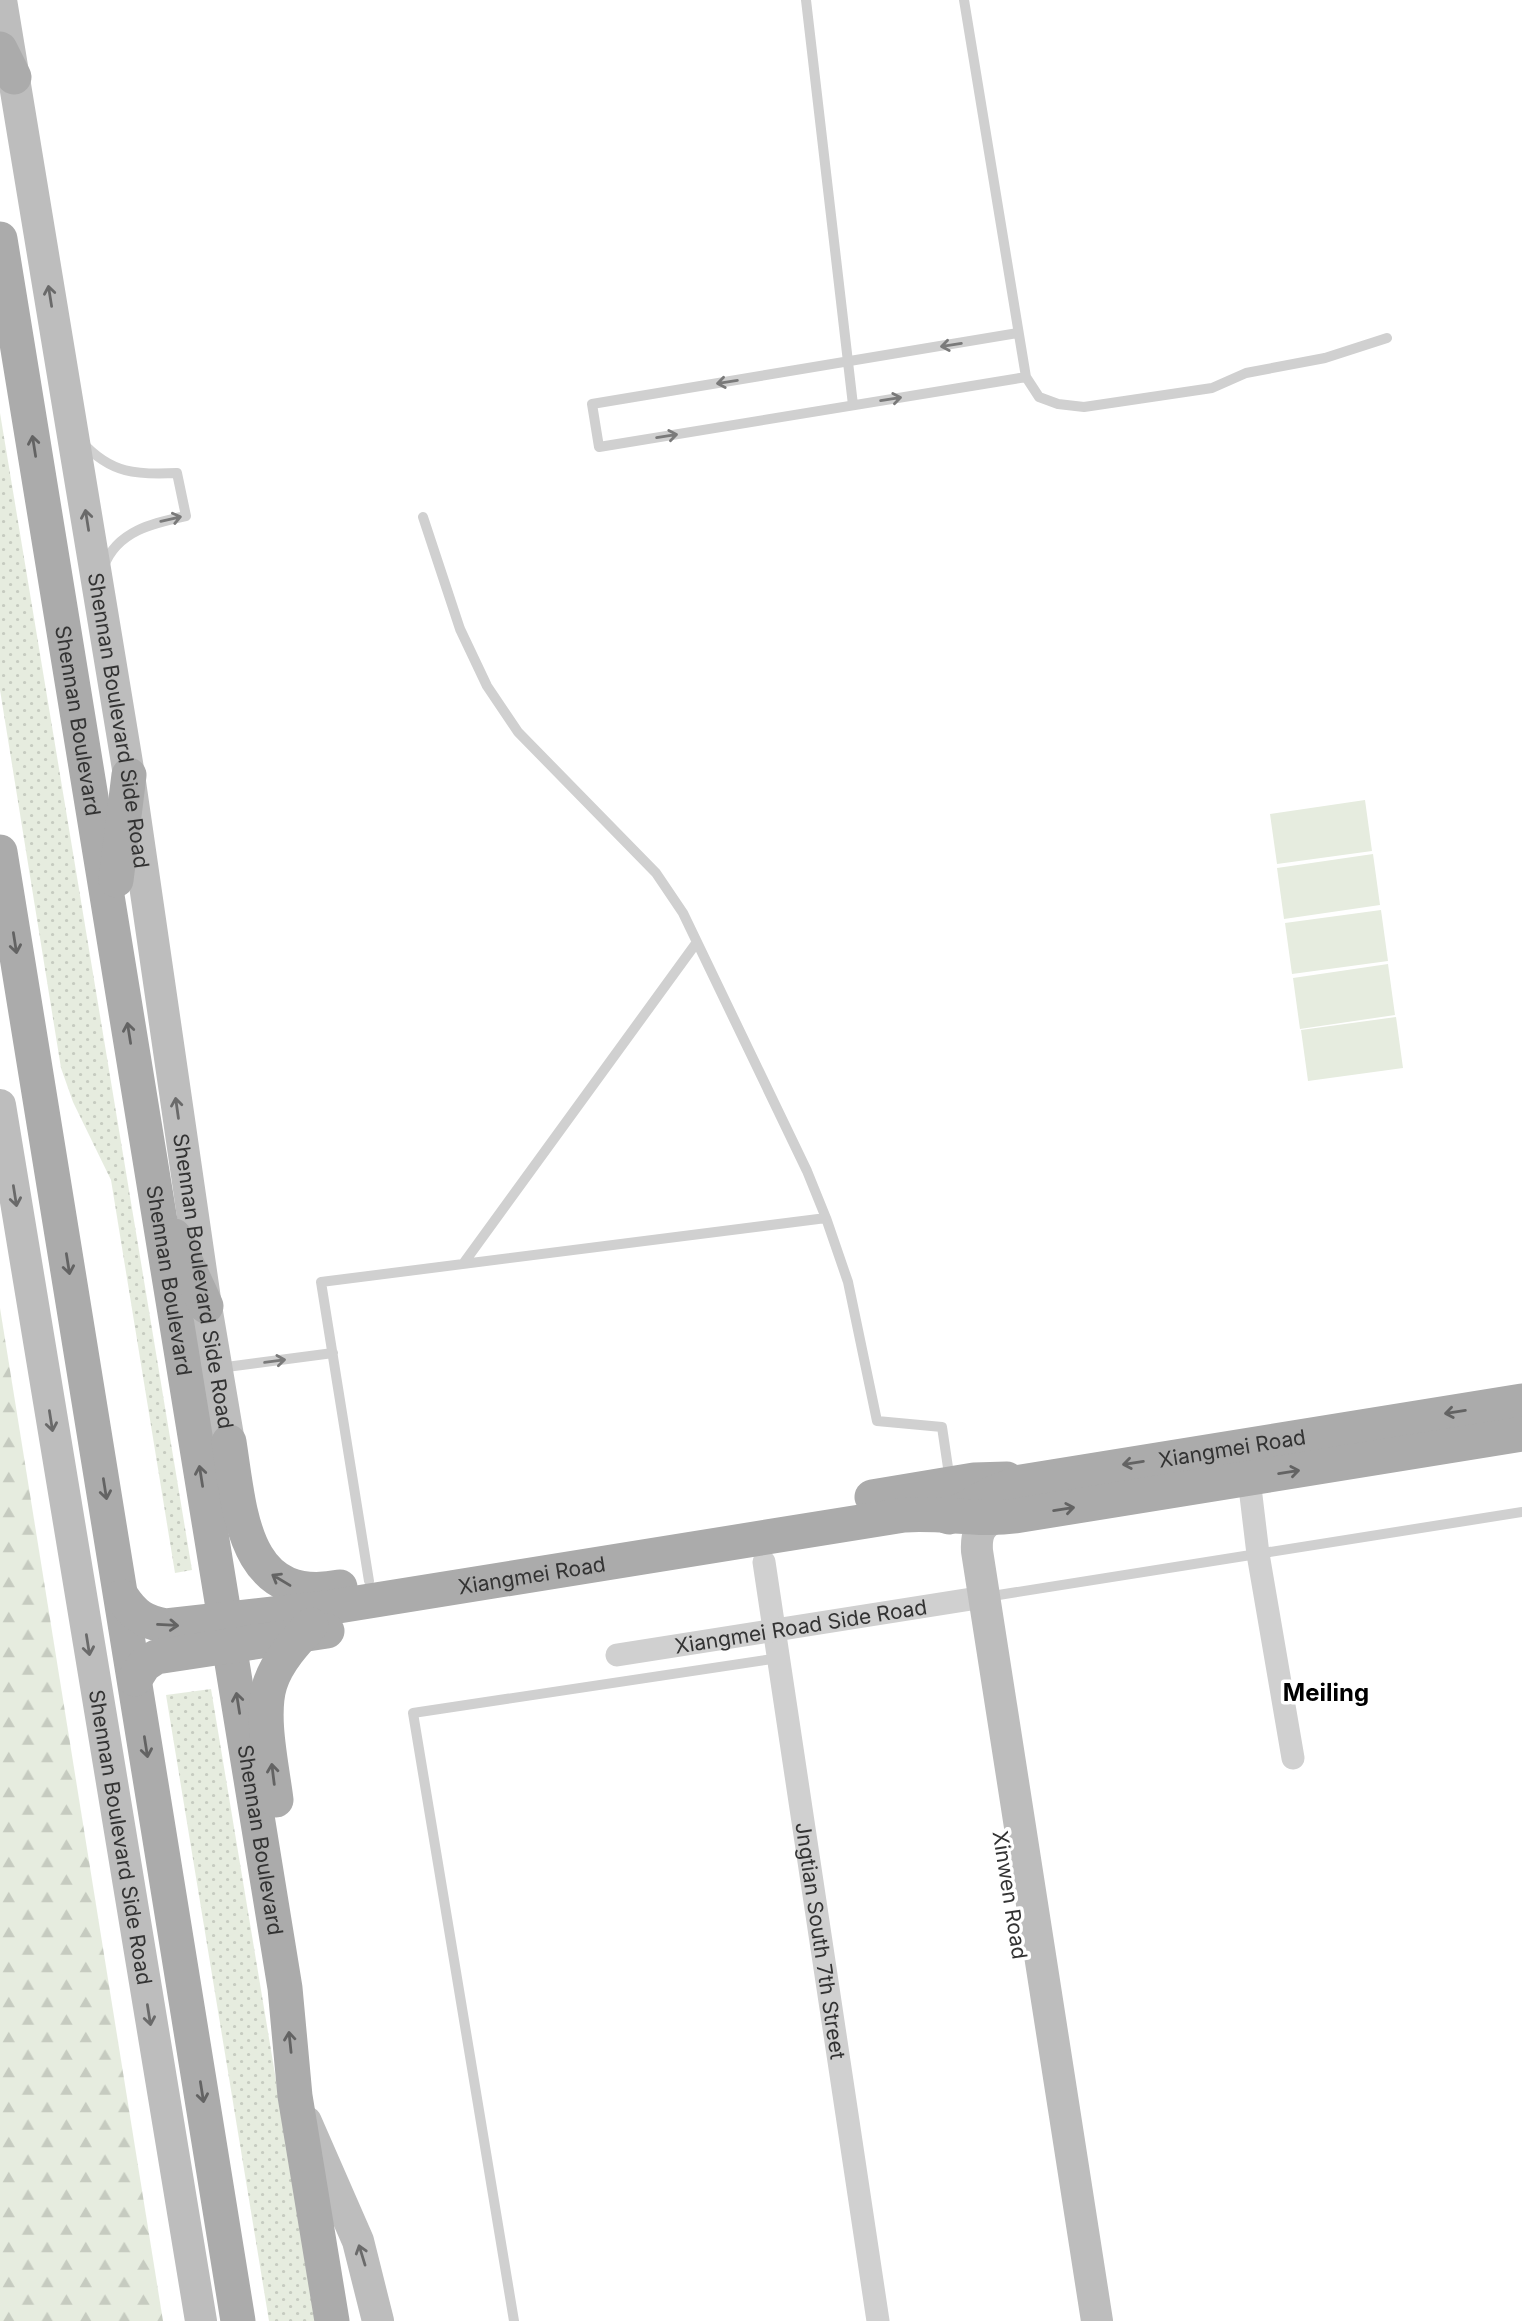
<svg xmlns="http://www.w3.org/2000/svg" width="1522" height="2321" font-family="Inter,sans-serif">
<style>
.grass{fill:url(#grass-dots)}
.forest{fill:url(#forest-firs)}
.pitch{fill:#e6ecdf}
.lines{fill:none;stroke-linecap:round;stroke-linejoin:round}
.lane{stroke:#d0d0d0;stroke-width:10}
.street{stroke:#d0d0d0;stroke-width:23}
.secondary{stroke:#bdbdbd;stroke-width:32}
.primary{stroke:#ababab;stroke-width:35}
.oneway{stroke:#6a6a6a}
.oneway2{stroke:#7a7a7a}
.oneway3{stroke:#636363}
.labels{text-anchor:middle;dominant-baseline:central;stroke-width:7;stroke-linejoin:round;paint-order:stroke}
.street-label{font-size:21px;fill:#333;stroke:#fff}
.quarter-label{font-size:24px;font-weight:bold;fill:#000;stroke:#fff}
</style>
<defs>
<pattern id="grass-dots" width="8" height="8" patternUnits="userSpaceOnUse" patternTransform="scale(1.75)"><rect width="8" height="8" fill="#e6ecdf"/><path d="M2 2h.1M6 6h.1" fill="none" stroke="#c6cbc0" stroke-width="1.8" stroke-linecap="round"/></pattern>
<pattern id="forest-firs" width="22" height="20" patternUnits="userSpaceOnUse" patternTransform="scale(1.75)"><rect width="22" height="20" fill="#e6ecdf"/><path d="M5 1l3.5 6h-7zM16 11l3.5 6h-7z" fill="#c6cbc0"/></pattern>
</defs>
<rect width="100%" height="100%" fill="#fff"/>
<!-- grass -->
<path class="grass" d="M0,413L192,1570L175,1573L111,1180L73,1102L61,1068L0,690Z
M211,1689L316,2321H269L166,1695Z"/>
<!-- forest -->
<path class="forest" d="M0,1308L163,2321H0Z"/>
<!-- pitch -->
<path class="pitch" d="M1365,800L1372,851L1277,864L1270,814Z
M1373,854L1380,905L1284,919L1277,868Z
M1381,910L1388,961L1292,974L1285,923Z
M1388,964L1395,1015L1300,1029L1293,978Z
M1396,1017L1403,1068L1308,1081L1301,1030Z"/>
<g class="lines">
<!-- lane -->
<path class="lane" d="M806,0L853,405
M964,0L1026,377L1039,397L1058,404L1084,407L1212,388L1246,373L1325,358L1387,338
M1018,333L592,404L599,447L1026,377
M82,442C111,474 137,475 177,473L186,516C153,523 117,531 104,566
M423,517L460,629L487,686L518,732L656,873L683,913L807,1171L826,1218L848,1282L877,1421L942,1427L950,1481
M463,1264L697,942
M219,1368L333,1353
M369,1581L321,1282L826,1218
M986,1597L1522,1512
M514,2321L413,1713L779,1658"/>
<!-- street -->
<g class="street">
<path d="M1249,1479L1258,1554L1293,1758"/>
<path id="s1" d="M764,1562L878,2321"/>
<path id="s2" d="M617,1655L984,1597"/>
</g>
<!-- secondary -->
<g class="secondary">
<path id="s3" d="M1,0L129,775L206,1306L229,1442V1468"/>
<path id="s4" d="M0,1105L201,2321"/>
<path d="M996,1518C980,1523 976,1534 977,1551L1097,2321"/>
<path d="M306,2122L358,2241L378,2321"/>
</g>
<!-- primary -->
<g class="primary">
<path d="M0,49L14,77"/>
<path id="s5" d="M0,239L285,1988L295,2096L332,2321"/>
<path d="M0,852L238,2321"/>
<path d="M116,880L129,775"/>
<path d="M174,1236L206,1306"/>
<path d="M229,1442C240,1512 243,1606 340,1587"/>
<path d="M872,1497L974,1480L1007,1479"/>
<path id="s6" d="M949,1517L989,1495L1021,1482L1522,1401"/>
<path id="s7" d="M122,1597C134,1615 144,1622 166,1626L326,1608L904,1515C941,1512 978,1521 1015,1516L1522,1434"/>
<path d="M135,1679L144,1665L156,1657L327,1631"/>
<path d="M276,1800C272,1767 260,1716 270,1684C277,1662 295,1642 311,1625"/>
</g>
</g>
<!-- one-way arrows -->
<defs><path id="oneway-shaft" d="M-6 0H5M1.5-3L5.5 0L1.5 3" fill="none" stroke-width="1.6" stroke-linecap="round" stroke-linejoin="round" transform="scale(1.75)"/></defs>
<g class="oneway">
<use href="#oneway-shaft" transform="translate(50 296) rotate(-99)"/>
<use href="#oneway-shaft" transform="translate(87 520) rotate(-99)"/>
<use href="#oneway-shaft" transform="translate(177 1108) rotate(-98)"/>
<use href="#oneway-shaft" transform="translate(15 1196) rotate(81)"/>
<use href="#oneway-shaft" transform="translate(51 1421) rotate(81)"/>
<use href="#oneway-shaft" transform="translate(88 1645) rotate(81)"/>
<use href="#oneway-shaft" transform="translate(149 2015) rotate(81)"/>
<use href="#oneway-shaft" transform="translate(362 2255) rotate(-107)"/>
</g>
<g class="oneway2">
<use href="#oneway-shaft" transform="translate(951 345) rotate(171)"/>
<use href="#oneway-shaft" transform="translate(727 382) rotate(171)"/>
<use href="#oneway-shaft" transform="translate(891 399) rotate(-9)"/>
<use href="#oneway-shaft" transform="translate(667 436) rotate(-9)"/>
<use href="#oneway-shaft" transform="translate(171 519) rotate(-13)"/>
<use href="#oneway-shaft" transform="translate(275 1361) rotate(-8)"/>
</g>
<g class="oneway3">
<use href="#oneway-shaft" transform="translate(34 446) rotate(-99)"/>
<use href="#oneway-shaft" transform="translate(15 943) rotate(81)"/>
<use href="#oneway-shaft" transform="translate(129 1033) rotate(-99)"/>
<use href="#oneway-shaft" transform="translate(68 1264) rotate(81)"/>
<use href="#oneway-shaft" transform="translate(1455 1412) rotate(171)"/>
<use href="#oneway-shaft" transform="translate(1133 1463) rotate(171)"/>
<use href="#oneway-shaft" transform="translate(1289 1472) rotate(-9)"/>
<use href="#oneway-shaft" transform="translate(201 1476) rotate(-99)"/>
<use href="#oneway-shaft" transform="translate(105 1489) rotate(81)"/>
<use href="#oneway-shaft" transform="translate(1064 1509) rotate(-9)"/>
<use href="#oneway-shaft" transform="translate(281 1580) rotate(-149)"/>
<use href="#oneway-shaft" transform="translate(168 1625) rotate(3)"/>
<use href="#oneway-shaft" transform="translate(238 1703) rotate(-99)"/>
<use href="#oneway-shaft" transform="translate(146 1747) rotate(81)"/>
<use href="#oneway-shaft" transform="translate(273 1774) rotate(-97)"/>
<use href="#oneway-shaft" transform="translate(290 2042) rotate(-96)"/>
<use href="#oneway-shaft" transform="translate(202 2092) rotate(81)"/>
</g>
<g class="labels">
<!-- street labels -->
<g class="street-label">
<text stroke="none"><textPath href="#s5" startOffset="488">Shennan Boulevard</textPath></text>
<text stroke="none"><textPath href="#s3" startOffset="730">Shennan Boulevard Side Road</textPath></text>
<text stroke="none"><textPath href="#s5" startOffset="1055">Shennan Boulevard</textPath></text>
<text stroke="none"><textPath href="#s3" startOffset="1297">Shennan Boulevard Side Road</textPath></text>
<text stroke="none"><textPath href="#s6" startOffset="294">Xiangmei Road</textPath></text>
<text stroke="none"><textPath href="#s7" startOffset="424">Xiangmei Road</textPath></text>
<text stroke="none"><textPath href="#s2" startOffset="186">Xiangmei Road Side Road</textPath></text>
<text stroke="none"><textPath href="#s4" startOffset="742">Shennan Boulevard Side Road</textPath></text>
<text stroke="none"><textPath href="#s5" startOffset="1622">Shennan Boulevard</textPath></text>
<text transform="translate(1010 1895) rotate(81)">Xinwen Road</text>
<text stroke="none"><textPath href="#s1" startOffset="383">Jngtian South 7th Street</textPath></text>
</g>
<!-- quarter labels -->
<g class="quarter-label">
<text x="1326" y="1692">Meiling</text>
</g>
</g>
</svg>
